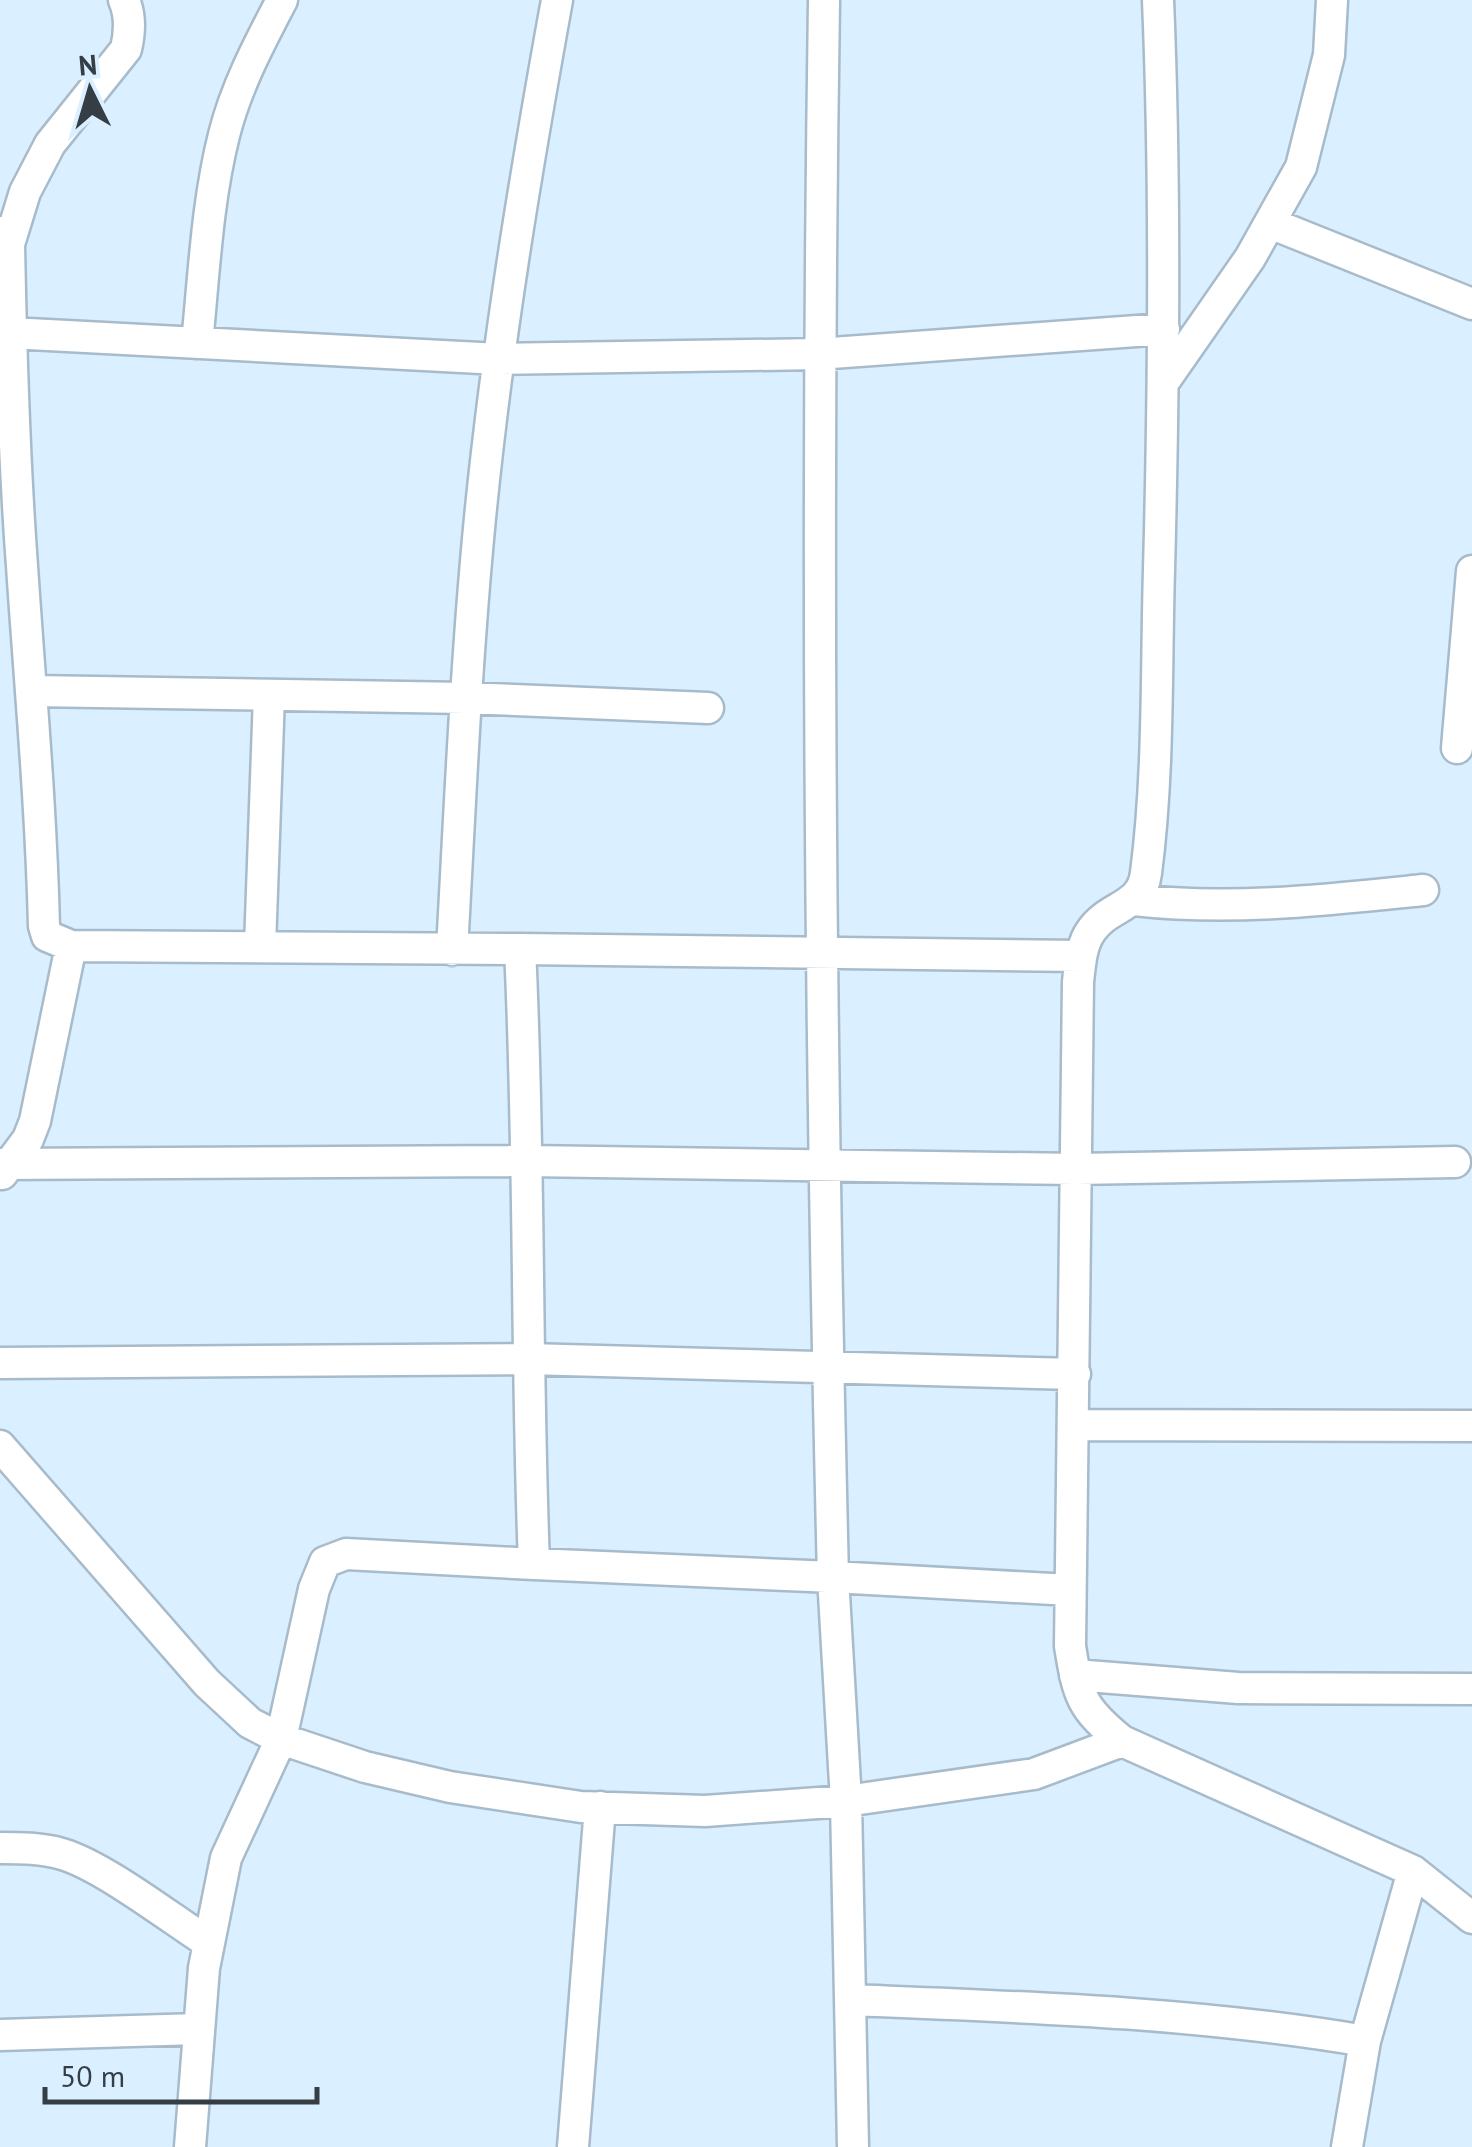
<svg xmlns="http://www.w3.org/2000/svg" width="1472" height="2147" font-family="'PT Sans',sans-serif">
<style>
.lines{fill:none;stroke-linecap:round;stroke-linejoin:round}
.street-casing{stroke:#a7bbca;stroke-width:35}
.street{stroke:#fff;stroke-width:30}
</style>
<rect width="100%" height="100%" fill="#daefff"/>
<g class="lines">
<defs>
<path id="street" d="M824,0C816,526 820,1051 833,1577L1070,1590
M1158,0C1166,190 1164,380 1159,570C1156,671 1159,773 1146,873C1142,908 1108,905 1091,931C1081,945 1080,965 1078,982L1070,1646C1078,1696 1081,1708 1122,1741L1413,1871L1472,1918
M1270,223L1472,304
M0,232L9,244C11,352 14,459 22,566C30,686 41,805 44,926L47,936L71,946L520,949C530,1154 526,1359 534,1564L833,1577L846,1801L853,2147
M9,244L25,192L50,144L126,49C130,32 131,16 124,0
M10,333L499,359L818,354L1164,329
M197,343C204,274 207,202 224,135C236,87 259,44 282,0
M1163,383L1250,258L1301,167L1329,55L1332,0
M32,691L465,698L708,708
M1457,748L1472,571
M1134,900C1231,911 1326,900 1423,890
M260,947L269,695
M520,949L1081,956
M452,950C460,806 466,662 480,518C497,345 526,171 557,0
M0,1164L528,1161L1076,1169L1455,1162
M2,1174L28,1139L35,1121L71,946
M0,1363L528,1359L1075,1374
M1075,1425L1472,1426
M0,1446L207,1683L250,1723L281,1739L365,1767L450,1787L581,1807L705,1811L846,1801L1034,1774L1122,1741
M1075,1675L1238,1688L1472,1689
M0,1848C21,1848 42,1848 62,1854C103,1866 170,1918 209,1943
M850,2000C1022,2007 1195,2012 1365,2041
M0,2035L198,2029
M190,2147L204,1968L226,1858L281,1739L314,1589L325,1562L346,1554L534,1564
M573,2147L600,1807
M1347,2147L1365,2041L1413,1871"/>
</defs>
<!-- street casing -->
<use href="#street" class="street-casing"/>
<!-- street -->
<use href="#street" class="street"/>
</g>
<!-- north arrow -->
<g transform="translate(90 90) rotate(355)" stroke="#daefff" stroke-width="8" paint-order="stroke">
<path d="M0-8L18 38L0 25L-18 38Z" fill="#363e45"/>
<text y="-15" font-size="28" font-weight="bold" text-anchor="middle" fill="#363e45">N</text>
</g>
<!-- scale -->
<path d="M45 2087v15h272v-15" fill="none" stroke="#363e45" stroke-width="5"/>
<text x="60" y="2087" font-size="30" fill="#363e45" stroke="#daefff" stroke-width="8" paint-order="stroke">50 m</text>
</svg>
